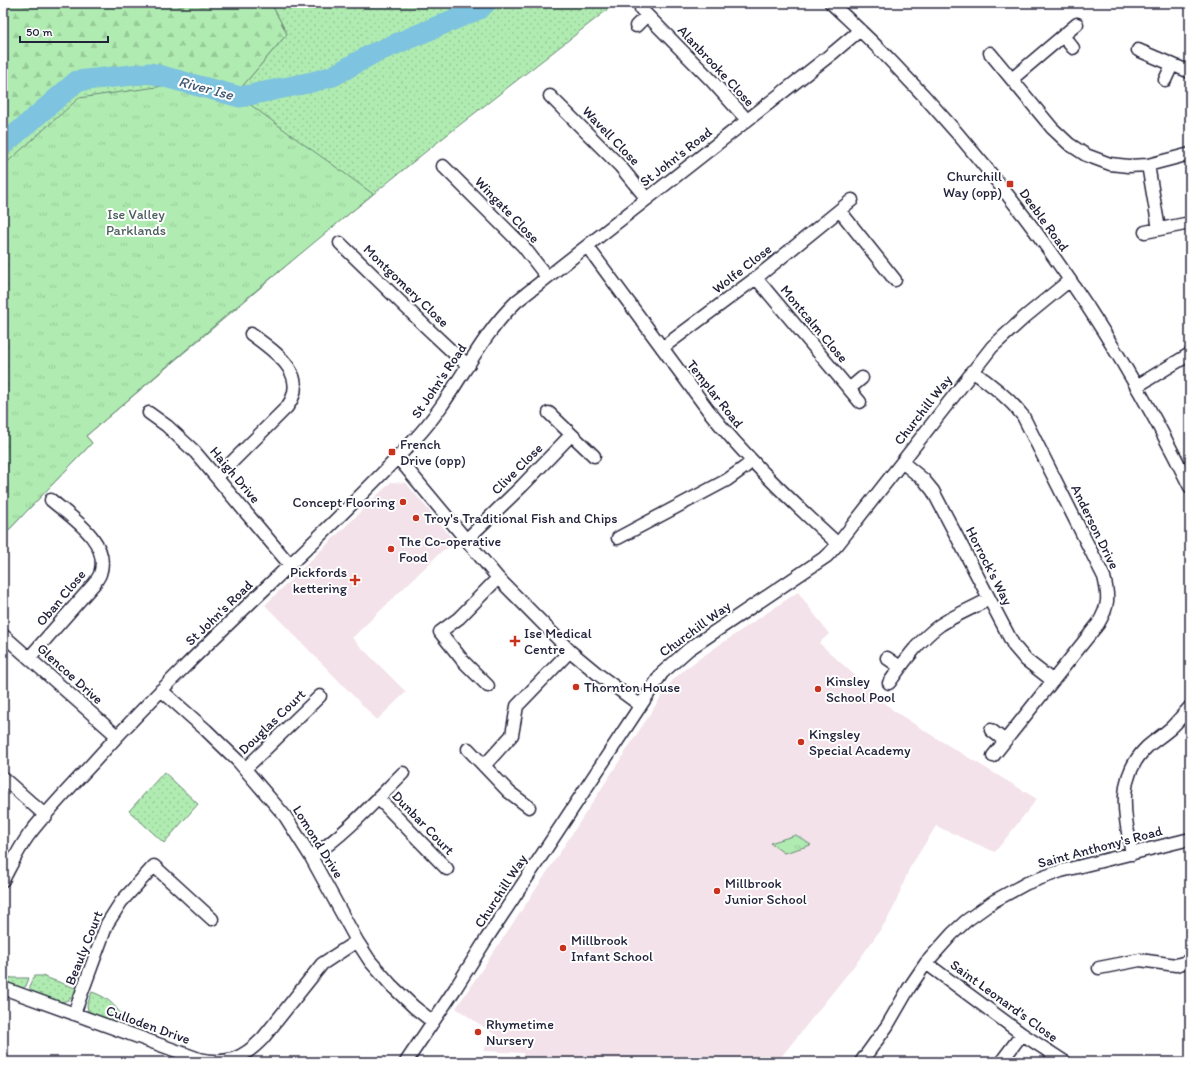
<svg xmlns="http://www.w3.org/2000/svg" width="1193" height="1065" font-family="Itim,sans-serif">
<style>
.built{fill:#f3e2e9}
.grass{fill:url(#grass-dots);stroke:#698776}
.forest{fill:url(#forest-firs);stroke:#698776}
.park{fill:url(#park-tufts);stroke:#698776}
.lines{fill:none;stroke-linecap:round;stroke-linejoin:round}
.river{stroke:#7ec3df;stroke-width:21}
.minor-casing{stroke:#22223b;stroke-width:15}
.minor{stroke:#fff;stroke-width:12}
.poi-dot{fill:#c8321e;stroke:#fff;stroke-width:1.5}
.labels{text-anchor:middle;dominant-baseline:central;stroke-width:4;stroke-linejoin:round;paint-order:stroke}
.street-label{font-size:14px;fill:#22223b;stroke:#fff}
.poi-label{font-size:14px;fill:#22223b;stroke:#fff;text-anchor:start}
.park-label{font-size:14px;fill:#4d5f5e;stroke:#fff}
.water-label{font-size:15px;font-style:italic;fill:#425a74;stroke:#fff}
</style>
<defs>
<pattern id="grass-dots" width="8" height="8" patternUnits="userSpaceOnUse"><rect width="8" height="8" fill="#b0ecb1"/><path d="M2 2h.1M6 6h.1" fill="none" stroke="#97ca99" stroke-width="1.8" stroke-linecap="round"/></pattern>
<pattern id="forest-firs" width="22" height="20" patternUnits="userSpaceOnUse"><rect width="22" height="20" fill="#b0ecb1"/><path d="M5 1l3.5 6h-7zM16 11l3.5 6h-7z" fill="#97ca99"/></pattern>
<pattern id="park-tufts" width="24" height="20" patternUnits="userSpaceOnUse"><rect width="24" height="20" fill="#b0ecb1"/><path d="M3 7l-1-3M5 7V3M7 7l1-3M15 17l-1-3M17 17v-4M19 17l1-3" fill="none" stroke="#97ca99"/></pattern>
</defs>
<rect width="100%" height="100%" fill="#fff"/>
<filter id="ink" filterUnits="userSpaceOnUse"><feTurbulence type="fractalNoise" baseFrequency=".025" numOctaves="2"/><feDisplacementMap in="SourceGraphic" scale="8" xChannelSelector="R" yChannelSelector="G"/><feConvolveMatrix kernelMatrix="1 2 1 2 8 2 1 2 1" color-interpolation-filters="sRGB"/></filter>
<g filter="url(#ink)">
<!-- built -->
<path class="built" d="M391,482L406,483L457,544L442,551L352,638L406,692L377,720L265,605Z
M798,592L829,634L819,643L894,711L936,738L1037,799L995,852L936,826L909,869L894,907L885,923L861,957L777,1062H525L523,1053L483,1051L494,1034L456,1008L536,889L665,691L672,681L684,670L703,656Z"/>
<!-- grass -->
<path class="grass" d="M271,3H616L434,145L314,242L86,436L92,443L3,536V157L78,90L148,83L240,89L287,34Z
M164,772L198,804L164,843L129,811Z
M35,976H42L78,989C67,1011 48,999 30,993C29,987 31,980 35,976Z
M3,977L14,978H29L26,986L22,989L3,983Z
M92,992C107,997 114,1004 123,1017L120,1025L101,1018L88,1011L87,1005Z"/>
<!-- forest -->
<path class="forest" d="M10,3H271L287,34L240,89L148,83L78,90L3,157V10L7,9Z"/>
<!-- park -->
<path class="park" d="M164,86L240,97L302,143L329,162L373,194L230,312L86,436L92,443L3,536V166L79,98Z
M796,835L811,845L784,853L770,843Z"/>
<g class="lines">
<!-- river -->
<path class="river" d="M3,145L77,81L150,73L240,97L312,82L333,76L372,54L479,9L486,3"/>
<defs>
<path id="minor" d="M831,3C851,22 871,40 890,60C1012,185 1113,330 1190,487
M641,9L711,80L747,120
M636,26L647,15
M1063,36L1073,48
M1138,50L1190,72
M990,53L1052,128L1069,144L1086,155L1110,164L1128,166L1148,165L1190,154
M1012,79L1077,24
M1165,80L1172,65
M550,96L620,166L647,199
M1148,165L1159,229
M443,166L523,246L547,277
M840,211L895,280
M1145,232L1185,224
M340,243L426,327L459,358L469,365
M587,246L708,410C747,459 792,502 838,544
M756,278L860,402
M662,348L756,278L852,200
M972,371C991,384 1009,398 1023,416L1104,577C1109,597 1109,606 1098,624L993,756
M1137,386L1190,354
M849,389L862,378
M149,413L167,426L195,452L290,565
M549,413L594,456
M398,458L498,578L570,651L599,675L640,705
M902,462L924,480L933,491L1014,646L1026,660L1053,681
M217,477L287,407C311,375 274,351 251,334
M618,538L727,480L745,467L751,462
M466,540L522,486L571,435
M3,635L117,736
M29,658L94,584C96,581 99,577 100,574C111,542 72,518 51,500
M887,658L900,667
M889,683C904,662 919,640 940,625C955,615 973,608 989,599
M488,686L464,662L440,632L459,618L498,578
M161,690L206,730L238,761L285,816L311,857L357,941L370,961L391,985L414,1007L433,1022
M991,730L1005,741
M468,749L509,792L529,807
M484,766L512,735L517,706L570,651
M245,769L320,696
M3,778L46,816
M378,798L447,869
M1132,854C1125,816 1115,778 1147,747C1155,740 1163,735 1171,728C1178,721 1184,714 1190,707
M311,857C346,834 374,802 403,773
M3,880C11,865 18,850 28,836C50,807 77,781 101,754C200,644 314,548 415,439C455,397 475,341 517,301L834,52L860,30
M926,963L1022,1034L1065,1062
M1099,968L1140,960L1176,965L1190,961
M3,988L199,1059C227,1065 243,1059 263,1038L322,964L357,941
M74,1014L107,924L121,902L154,866L212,919
M406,1062L455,989L487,938L662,673L689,649L827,556L838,544L992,347L1026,316L1070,280
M861,1062L887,1026L909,988L926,963L952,934L966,921L994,901L1027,883L1061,871L1190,839
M1001,1062L1022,1034"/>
</defs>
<!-- minor casing -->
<use href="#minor" class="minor-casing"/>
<!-- minor -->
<use href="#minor" class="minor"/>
</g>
</g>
<!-- markers -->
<g class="poi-dot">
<rect x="1006" y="180" width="8" height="8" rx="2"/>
<rect x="388" y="448" width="8" height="8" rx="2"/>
<circle cx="403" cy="502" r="4"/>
<circle cx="416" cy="518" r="4"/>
<circle cx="391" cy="549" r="4"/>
<path d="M353 574h4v4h4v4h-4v4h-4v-4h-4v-4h4z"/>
<path d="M513 635h4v4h4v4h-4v4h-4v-4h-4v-4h4z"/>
<circle cx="576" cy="687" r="4"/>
<circle cx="818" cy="689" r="4"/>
<circle cx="801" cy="742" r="4"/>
<circle cx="717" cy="891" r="4"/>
<circle cx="563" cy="948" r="4"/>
<circle cx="478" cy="1032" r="4"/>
</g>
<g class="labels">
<!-- street labels -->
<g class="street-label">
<text transform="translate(716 66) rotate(47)">Alanbrooke Close</text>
<text transform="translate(611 136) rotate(46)">Wavell Close</text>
<text transform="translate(676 157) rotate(-38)">St John's Road</text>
<text transform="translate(507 210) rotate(46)">Wingate Close</text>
<text transform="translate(1044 220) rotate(54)">Deeble Road</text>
<text transform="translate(742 269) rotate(-38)">Wolfe Close</text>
<text transform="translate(406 286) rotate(44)">Montgomery Close</text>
<text transform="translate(814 324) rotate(50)">Montcalm Close</text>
<text transform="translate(439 381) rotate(-56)">St John's Road</text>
<text transform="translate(715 394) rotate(52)">Templar Road</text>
<text transform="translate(923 410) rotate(-52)">Churchill Way</text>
<text transform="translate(517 469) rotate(-45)">Clive Close</text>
<text transform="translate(235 475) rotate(50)">Haigh Drive</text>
<text transform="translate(1095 527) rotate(64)">Anderson Drive</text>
<text transform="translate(989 566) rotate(63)">Horrock's Way</text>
<text transform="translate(61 598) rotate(-50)">Oban Close</text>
<text transform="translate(219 613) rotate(-44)">St John's Road</text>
<text transform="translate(695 629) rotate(-36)">Churchill Way</text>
<text transform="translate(70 674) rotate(42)">Glencoe Drive</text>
<text transform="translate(272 722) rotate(-44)">Douglas Court</text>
<text transform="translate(423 823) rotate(46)">Dunbar Court</text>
<text transform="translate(318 842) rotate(58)">Lomond Drive</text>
<text transform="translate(1100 847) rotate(-15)">Saint Anthony's Road</text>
<text transform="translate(501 891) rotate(-57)">Churchill Way</text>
<text transform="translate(84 948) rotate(-68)">Beauly Court</text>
<text transform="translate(1004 1001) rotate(36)">Saint Leonard's Close</text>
<text transform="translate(148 1025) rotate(20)">Culloden Drive</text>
</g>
<!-- poi labels -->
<g class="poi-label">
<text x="1002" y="176" text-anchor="end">Churchill<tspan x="1002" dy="16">Way (opp)</tspan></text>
<text x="400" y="444">French<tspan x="400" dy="16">Drive (opp)</tspan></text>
<text x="395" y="502" text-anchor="end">Concept Flooring</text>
<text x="424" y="518">Troy's Traditional Fish and Chips</text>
<text x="399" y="541">The Co-operative<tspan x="399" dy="16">Food</tspan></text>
<text x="347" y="572" text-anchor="end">Pickfords<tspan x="347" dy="16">kettering</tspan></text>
<text x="524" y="633">Ise Medical<tspan x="524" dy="16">Centre</tspan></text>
<text x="826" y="681">Kinsley<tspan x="826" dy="16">School Pool</tspan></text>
<text x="584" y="687">Thornton House</text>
<text x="809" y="734">Kingsley<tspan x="809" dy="16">Special Academy</tspan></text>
<text x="725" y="883">Millbrook<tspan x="725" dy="16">Junior School</tspan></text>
<text x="571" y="940">Millbrook<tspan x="571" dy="16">Infant School</tspan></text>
<text x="486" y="1024">Rhymetime<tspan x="486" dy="16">Nursery</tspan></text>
</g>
<!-- park labels -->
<g class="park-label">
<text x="136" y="214">Ise Valley<tspan x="136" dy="16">Parklands</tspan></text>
</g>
<!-- water labels -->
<g class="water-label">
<text transform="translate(206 88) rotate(15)">River Ise</text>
</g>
</g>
<!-- margin -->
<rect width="1193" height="1065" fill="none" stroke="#fff" stroke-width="16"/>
<rect x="8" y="8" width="1177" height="1049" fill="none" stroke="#22223b" stroke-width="1.5" filter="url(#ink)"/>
<!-- scale -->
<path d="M20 36v6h88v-6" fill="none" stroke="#22223b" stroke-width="2"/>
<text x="26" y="36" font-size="12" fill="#22223b" stroke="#ffffff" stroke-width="3" paint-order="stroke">50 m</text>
</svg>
